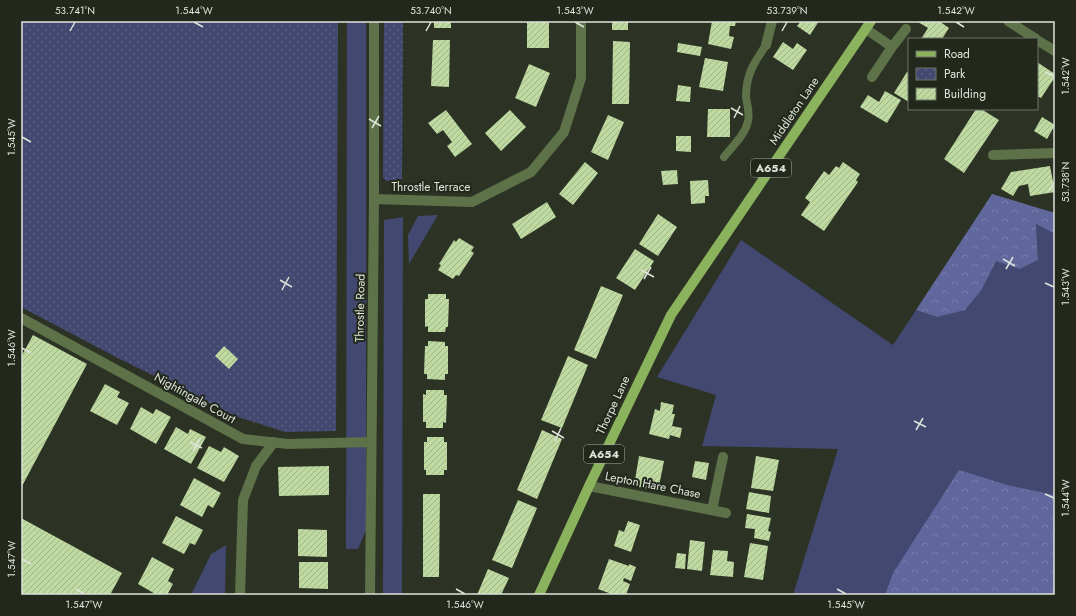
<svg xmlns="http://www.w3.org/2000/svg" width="1076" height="616" font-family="Jost,sans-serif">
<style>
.grass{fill:#424870}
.forest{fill:url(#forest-crowns)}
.park{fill:url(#park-dots)}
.building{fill:url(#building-hatch)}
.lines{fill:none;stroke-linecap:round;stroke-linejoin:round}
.service{stroke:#5e7249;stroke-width:8}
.minor{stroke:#5e7249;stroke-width:10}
.primary{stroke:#8bb25c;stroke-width:10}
.ticks{fill:none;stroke:#dfe4db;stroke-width:1.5}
.labels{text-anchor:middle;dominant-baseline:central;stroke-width:4;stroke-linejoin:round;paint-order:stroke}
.shield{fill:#22291c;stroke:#a6aca2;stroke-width:1}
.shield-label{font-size:11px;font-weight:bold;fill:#dfe4db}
.street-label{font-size:12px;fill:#dfe4db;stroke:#22291c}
.neatline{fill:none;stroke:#dfe4db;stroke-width:1.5}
.ticks-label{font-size:10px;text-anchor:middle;fill:#dfe4db}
</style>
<defs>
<pattern id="forest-crowns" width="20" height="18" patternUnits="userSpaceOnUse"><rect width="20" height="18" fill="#5f679c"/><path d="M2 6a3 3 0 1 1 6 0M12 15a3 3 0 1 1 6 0" fill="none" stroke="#767da9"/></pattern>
<pattern id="park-dots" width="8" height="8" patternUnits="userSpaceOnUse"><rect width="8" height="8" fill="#424870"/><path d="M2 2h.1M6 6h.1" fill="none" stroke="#5d6284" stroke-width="1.8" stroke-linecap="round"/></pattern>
<pattern id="building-hatch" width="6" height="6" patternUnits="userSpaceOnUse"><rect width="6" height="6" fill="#bedaa0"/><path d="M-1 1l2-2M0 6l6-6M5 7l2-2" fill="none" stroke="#9fb488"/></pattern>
</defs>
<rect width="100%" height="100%" fill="#2c3325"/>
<!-- grass -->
<path class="grass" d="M347,21H366V530L358,549H346Z
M438,215L409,264L408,235L418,216Z
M403,217L402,595H383L384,220Z
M1036,224L1055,234V595H793L838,449L702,446L716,395L657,377L741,240L893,345L916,310L937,317L982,289L996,260L1020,269L1038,260Z
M226,545L225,595H191L211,554Z"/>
<!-- forest -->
<path class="forest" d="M992,194L1055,213V234L1036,224L1038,260L1020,269L996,261L982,289L965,310L937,317L916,310Z
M959,470L1007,485L1055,495V595H885L893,573Z"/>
<!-- park -->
<path class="park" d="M21,21H338L336,431L285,432L235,416L116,357L21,307Z
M384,21H403L402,179L386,181L383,177Z"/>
<!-- building -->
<path class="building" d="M434,21H451V28H434Z
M527,21H549V48H527Z
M612,21H628V30H612Z
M712,21H736L735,26H730L729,36L734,37L731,49L708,44Z
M801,21H819L810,35L797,26Z
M918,21H939L949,28L942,39H921L928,28L918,22Z
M433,40H450L449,87L431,86Z
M613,41L630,42L629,104H612Z
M783,42L793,49L797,43L807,50L793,70L773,57Z
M678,43L702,47L700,56L677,52Z
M705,58L728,62L723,91L699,87Z
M1037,62L1055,74V77L1041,98L1037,96Z
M529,64L550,73L536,107L515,98Z
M907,72L909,73V102L894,93Z
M678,85L691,87L690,102L676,101Z
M885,91L901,100L887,123L860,107L868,95L879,102Z
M708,109H730V137H707Z
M976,109H981L999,120L964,173L944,159Z
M446,110L472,144L455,157L447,146L452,142L443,130L437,134L428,123Z
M510,110L526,127L501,151L485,133Z
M608,115L624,122L608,160L591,152Z
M1042,117L1055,125L1047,139L1034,131Z
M676,136H691V152L676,151Z
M585,162L598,173L573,205L559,194Z
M843,162L860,174L856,180L858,182L824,231L801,215L810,202L805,198L824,171L829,175L836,166L839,168Z
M1050,166L1055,192L1030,196L1028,184L1019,186L1013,196L1001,189L1011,172Z
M677,170L678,184L663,185L661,171Z
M708,180L709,196H705V203L691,204L690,181Z
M547,202L556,217L521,239L512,224Z
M658,214L677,227L658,256L639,244Z
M459,238L474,247L471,251L474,253L459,276L456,275L453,279L438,270L441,265L439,264L454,240L456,242Z
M635,249L654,261L635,290L616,278Z
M601,286L623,295L596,359L574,350Z
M428,294H446V299H449L448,327H446L445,332H428V326L425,327V299H428Z
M33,335L87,364L21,488V357Z
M428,341L445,342V346H448V374H445V380L427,379V374H424L425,346H428Z
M224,346L238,359L229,369L215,356Z
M568,356L588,365L562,428L541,420Z
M105,384L120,392L117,397L129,403L117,425L90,411Z
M426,390H444V395H447L446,423L443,422V428H426V422H423V394L426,395Z
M661,402L674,405L672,414H675L672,426L682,428L680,438L670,435L669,439L649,434L655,409L660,411Z
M141,407L153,414L156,409L171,417L156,444L130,429Z
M176,427L188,434L190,429L206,437L191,464L164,449Z
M542,430L562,439L537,499L517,490Z
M427,437H444V442H447V470H444V475H426V470H424V442H427Z
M209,446L221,452L224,447L239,456L224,482L197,468Z
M639,456L664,461L658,491L634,486Z
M756,456L779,460L773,491L751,488Z
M695,461L709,463L706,480L692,477Z
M329,466V495L279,496L278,467Z
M194,478L221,493L213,508L208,505L202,517L180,505Z
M749,492L771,496L769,513L746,509Z
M423,494H440L439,577H423Z
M518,500L537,508L512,568L492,560Z
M747,514L771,518L768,531L771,532L769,541L754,538L755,529L745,528Z
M176,516L203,530L195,545L190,543L184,554L162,543Z
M21,518L122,573L110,595H21Z
M628,521L640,525L631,552L614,546L619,530L624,532Z
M298,529L327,530V557L298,556Z
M690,540L705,542L702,571L687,569Z
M750,543L768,546L763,580L744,577Z
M713,550L728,551L727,561L734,562L733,577L710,575Z
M677,553L686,554L685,569L675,568Z
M152,557L174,569L168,581L173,584L167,595H157L138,584Z
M609,559L629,566V564L636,567L631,581L624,578L623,581L630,584L626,595H614L598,589Z
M299,562H328V589L299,588Z
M488,569L509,578L501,595H477Z"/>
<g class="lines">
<!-- service -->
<path class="service" d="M724,157C732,146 745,136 748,121C750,114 747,104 746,97C746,74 754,63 766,45"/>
<!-- minor -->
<path class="minor" d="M1008,21L1036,39
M866,29L892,47L872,77
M1037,40L1055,51
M766,45L772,21
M892,47L906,29
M993,155L1055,153
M374,199L472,202L531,172L564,132L581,78V21
M21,318L243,439L288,444L371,442
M589,486L726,513
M712,510L723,457
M240,595L243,500L256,466L274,442
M370,595L374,199V21"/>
<!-- primary -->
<path class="primary" d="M539,595L589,486L671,315L871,21"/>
</g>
<!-- ticks -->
<path class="ticks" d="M194,22L203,27M575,22L584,27M956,22L964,27M70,31L75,22M426,31L431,22M782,31L787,22M1045,72L1054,76M731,108L743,115M734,118L740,106M369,119L381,126M372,128L379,116M22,137L31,142M1049,191L1054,182M1003,259L1015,266M1006,269L1013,257M641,270L654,277M644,279L651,267M280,280L292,287M1045,283L1054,287M282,290L289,277M22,348L31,353M914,421L926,427M916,430L923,418M552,431L564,438M555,441L561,428M190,442L202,448M193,451L200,439M1045,494L1054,498M22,559L31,564M76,589L84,594M456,589L465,594M837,589L846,594"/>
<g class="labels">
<!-- shield labels -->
<g class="shield">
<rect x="751" y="159" width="40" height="18" rx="3"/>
<rect x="584" y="445" width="40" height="18" rx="3"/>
</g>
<g class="shield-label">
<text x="771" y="168">A654</text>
<text x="604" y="454">A654</text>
</g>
<!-- street labels -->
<g class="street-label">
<text transform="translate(794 111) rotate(-56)">Middleton Lane</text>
<text x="431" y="187">Throstle Terrace</text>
<text transform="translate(360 308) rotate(-89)">Throstle Road</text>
<text transform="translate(195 398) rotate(29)">Nightingale Court</text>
<text transform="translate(613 405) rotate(-65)">Thorpe Lane</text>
<text transform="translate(653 485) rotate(11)">Lepton Hare Chase</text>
</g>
</g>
<!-- border -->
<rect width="1076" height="616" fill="none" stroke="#22291c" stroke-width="44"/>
<!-- legend -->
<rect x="908" y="38" width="130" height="72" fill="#22291c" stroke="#6e7468"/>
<rect x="916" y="51" width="20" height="6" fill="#8bb25c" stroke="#6e7468"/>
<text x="944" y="58" font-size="12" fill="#dfe4db">Road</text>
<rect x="916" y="68" width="20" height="12" fill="url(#park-dots)" stroke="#6e7468"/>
<text x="944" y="78" font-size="12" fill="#dfe4db">Park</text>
<rect x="916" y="88" width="20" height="12" fill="url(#building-hatch)" stroke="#6e7468"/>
<text x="944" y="98" font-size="12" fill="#dfe4db">Building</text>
<rect x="22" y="22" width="1032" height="572" class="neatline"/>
<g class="ticks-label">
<text x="75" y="14">53.741°N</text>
<text x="194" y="14">1.544°W</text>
<text x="431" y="14">53.740°N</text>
<text x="575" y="14">1.543°W</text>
<text x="787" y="14">53.739°N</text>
<text x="956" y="14">1.542°W</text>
<text transform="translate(1065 76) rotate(-90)" y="4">1.542°W</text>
<text transform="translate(11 137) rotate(-90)" y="4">1.545°W</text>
<text transform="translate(1065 182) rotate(-90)" y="4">53.738°N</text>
<text transform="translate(1065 287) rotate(-90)" y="4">1.543°W</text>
<text transform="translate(11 348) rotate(-90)" y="4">1.546°W</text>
<text transform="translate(1065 498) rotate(-90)" y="4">1.544°W</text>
<text transform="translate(11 559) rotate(-90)" y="4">1.547°W</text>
<text x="84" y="608">1.547°W</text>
<text x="465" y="608">1.546°W</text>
<text x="846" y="608">1.545°W</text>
</g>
</svg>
